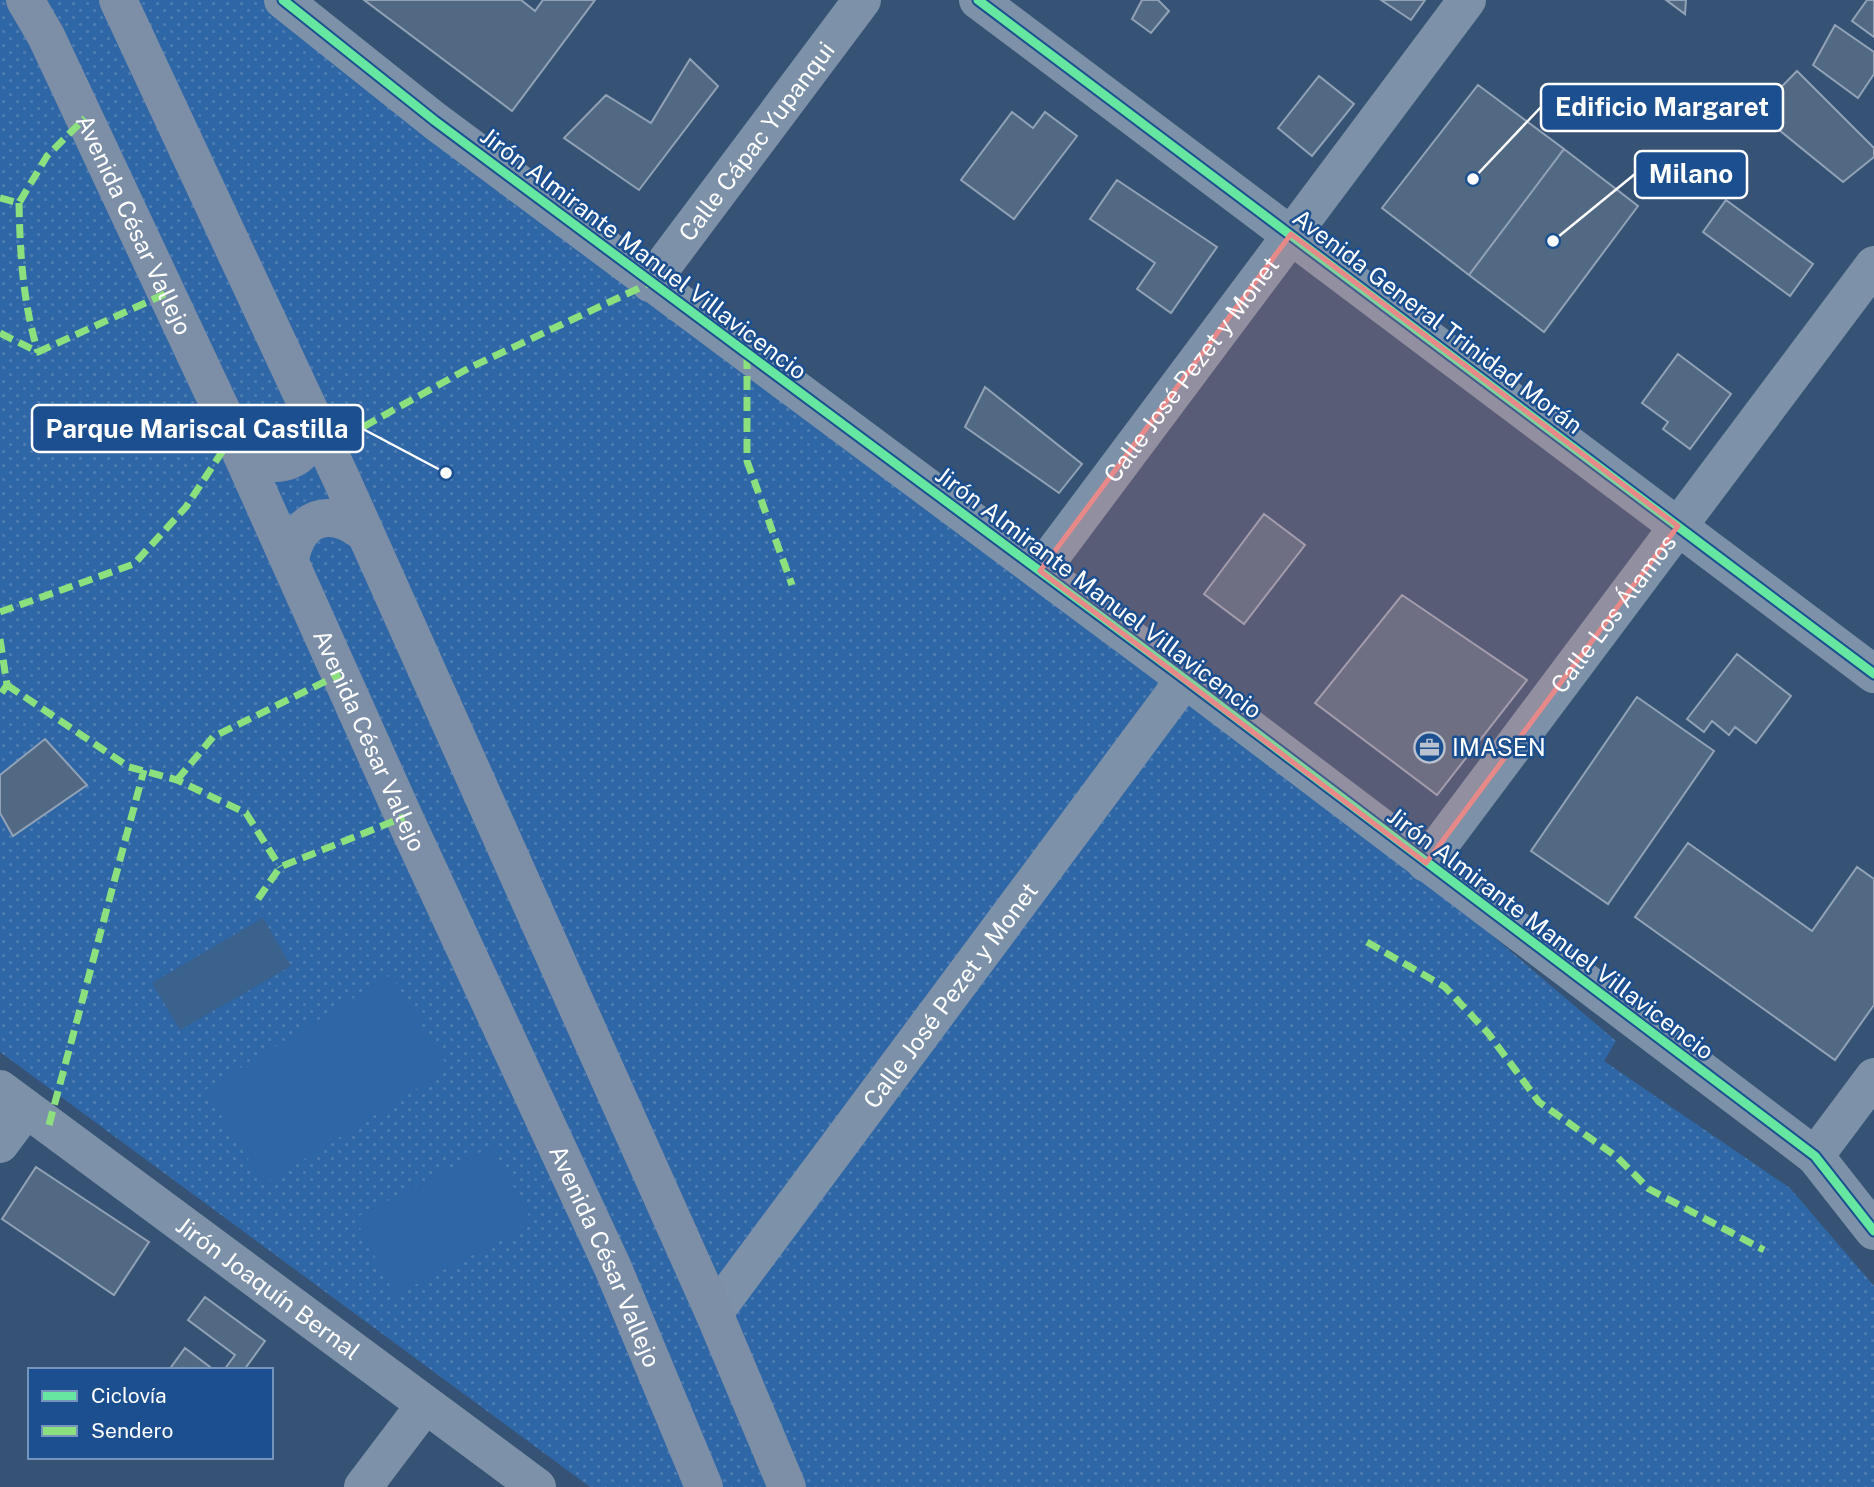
<svg xmlns="http://www.w3.org/2000/svg" width="1874" height="1487" font-family="'Public Sans',sans-serif">
<style>
.grass{fill:url(#grass-dots)}
.garden{fill:#2f66a5}
.water{fill:#3b618d}
.building{fill:#526984;stroke:#92a2b6;stroke-width:2}
.lines{fill:none;stroke-linecap:round;stroke-linejoin:round}
.minor{stroke:#7d92a8;stroke-width:38}
.major{stroke:#7d8ea7;stroke-width:38}
.quiet{stroke:#8de07e;stroke-width:7;stroke-dasharray:14 7;stroke-linecap:butt}
.cycleway-casing{stroke:#1b4f8f;stroke-width:13}
.cycleway{stroke:#66e7a1;stroke-width:9}
.marked{fill:#e88989;fill-opacity:0.2;stroke:#e88989;stroke-width:5;stroke-linejoin:round}
.labels{text-anchor:middle;dominant-baseline:central;stroke-width:5;stroke-linejoin:round;paint-order:stroke}
.street-label{font-size:24px;fill:#fff;stroke:#1b4f8f}
.poi-label{font-size:24px;fill:#fff;stroke:#1b4f8f;text-anchor:start}
.leader{fill:none;stroke:#fff;stroke-width:2.5}
.callout-dot{fill:#fff;stroke:#1b4f8f;stroke-width:2.5}
.callout{fill:#1b4f8f;stroke:#fff;stroke-width:2.5}
.callout-label{font-size:26px;text-anchor:middle;font-weight:bold;fill:#fff}
</style>
<defs>
<pattern id="grass-dots" width="8" height="8" patternUnits="userSpaceOnUse" patternTransform="scale(1.75)"><rect width="8" height="8" fill="#2f66a5"/><path d="M2 2h.1M6 6h.1" fill="none" stroke="#4e7db2" stroke-width="1.8" stroke-linecap="round"/></pattern>
</defs>
<rect width="100%" height="100%" fill="#365274"/>
<!-- grass -->
<path class="grass" d="M0,0H272L1414,869L1616,1041L1604,1061L1790,1188L1874,1286V1487H590L0,1052Z"/>
<!-- garden -->
<path class="garden" d="M391,975L449,1069L264,1184L205,1090Z
M492,1146L533,1224L395,1295L355,1218Z"/>
<!-- water -->
<path class="water" d="M263,918L291,966L180,1030L152,983Z"/>
<!-- building -->
<path class="building" d="M364,0H521L535,11L543,0H595L512,111Z
M1142,0H1158L1169,11L1151,33L1132,19Z
M1381,0H1425L1411,20Z
M1666,0H1686L1685,14Z
M1867,0H1874V37L1852,21Z
M1835,25L1874,52V74L1858,98L1813,65Z
M690,59L718,86L639,190L564,138L606,95L651,123Z
M1797,71L1874,148V157L1843,182L1757,112Z
M1319,76L1354,104L1312,156L1278,128Z
M1478,85L1564,149L1469,275L1382,208Z
M1012,112L1033,128L1045,112L1077,136L1014,219L961,180Z
M1564,149L1638,206L1544,332L1469,275Z
M1117,180L1217,247L1171,313L1137,289L1155,263L1090,219Z
M1726,200L1813,264L1790,296L1703,232Z
M1678,354L1731,394L1690,449L1663,429L1668,422L1642,403Z
M985,387L1082,464L1059,493L965,427Z
M1264,514L1305,545L1244,624L1204,594Z
M1402,595L1527,680L1437,795L1315,703Z
M1737,654L1791,696L1756,743L1735,727L1729,735L1712,721L1704,732L1687,719Z
M1637,697L1714,751L1608,904L1531,851Z
M45,739L87,785L13,836L0,813V775Z
M1688,843L1812,931L1857,867L1874,879V1005L1835,1060L1635,917Z
M36,1167L149,1242L114,1295L2,1219Z
M205,1297L265,1341L244,1370H224L235,1355L188,1320Z
M185,1348L214,1370H169Z"/>
<g class="lines">
<!-- minor -->
<g class="minor">
<path d="M283,0L435,121L1185,679L1815,1156L1874,1231"/>
<path d="M978,0L1874,674"/>
<path id="s1" d="M650,283L862,0"/>
<path id="s2" d="M1040,571L1467,0"/>
<path id="s3" d="M1426,863L1874,265"/>
<path id="s4" d="M0,1089L537,1487"/>
<path d="M0,1144L26,1109"/>
<path d="M1815,1156L1874,1077"/>
<path id="s5" d="M714,1313L1185,679"/>
<path d="M363,1487L425,1405"/>
</g>
<!-- major -->
<g class="major">
<path id="s6" d="M25,0L46,36L233,435L404,817L613,1268L704,1487"/>
<path d="M118,0L340,476L714,1313L787,1487"/>
<path d="M242,454C278,471 306,465 315,423"/>
<path d="M290,559C298,518 328,506 362,531"/>
</g>
<!-- quiet -->
<path class="quiet" d="M0,198L19,203L47,156L85,118
M19,203C20,255 23,303 38,352
M0,333L38,352L167,293
M747,355V461L792,585
M327,447L469,368L650,283
M0,612L134,564L186,507L233,435
M0,639L7,685L0,695
M7,685L129,767L177,780L246,813L280,867
M177,780L213,737L340,674
M258,899L280,867L404,817
M1367,942L1445,987L1488,1033L1539,1102L1617,1157L1649,1189L1764,1250
M49,1125L144,770"/>
<defs>
<path id="cycleway" d="M283,0L435,121L1185,679L1815,1156L1874,1231
M978,0L1874,674"/>
</defs>
<!-- cycleway casing -->
<use href="#cycleway" class="cycleway-casing"/>
<!-- cycleway -->
<use href="#cycleway" class="cycleway"/>
</g>
<!-- marked area -->
<path class="marked" d="M1291,234L1678,526L1426,863L1040,571Z"/>
<!-- icons -->
<defs>
<symbol id="office-ring" viewBox="-11 -11 22 22"><circle r="9.5" fill="#1b4f8f" stroke="#b9c2ce" stroke-width="1.5"/><path d="M-6-3h4V-5.5h4V-3h4V5H-6ZM-1-4.5V-3h2v-1.5ZM-6 0V1H6V0Z" fill="#b9c2ce"/></symbol>
</defs>
<g fill-rule="evenodd">
<use href="#office-ring" x="1412" y="730" width="35" height="35"/>
</g>
<g class="labels">
<!-- street labels -->
<g class="street-label">
<text stroke="none"><textPath href="#s1" startOffset="177">Calle Cápac Yupanqui</textPath></text>
<text stroke="none"><textPath href="#s6" startOffset="250">Avenida César Vallejo</textPath></text>
<text transform="translate(644 253) rotate(37)">Jirón Almirante Manuel Villavicencio</text>
<text transform="translate(1438 321) rotate(37)">Avenida General Trinidad Morán</text>
<text stroke="none"><textPath href="#s2" startOffset="252">Calle José Pezet y Monet</textPath></text>
<text transform="translate(1099 592) rotate(37)">Jirón Almirante Manuel Villavicencio</text>
<text stroke="none"><textPath href="#s3" startOffset="312">Calle Los Álamos</textPath></text>
<text stroke="none"><textPath href="#s6" startOffset="817">Avenida César Vallejo</textPath></text>
<text transform="translate(1551 933) rotate(37)">Jirón Almirante Manuel Villavicencio</text>
<text stroke="none"><textPath href="#s5" startOffset="396">Calle José Pezet y Monet</textPath></text>
<text stroke="none"><textPath href="#s6" startOffset="1384">Avenida César Vallejo</textPath></text>
<text stroke="none"><textPath href="#s4" startOffset="334">Jirón Joaquín Bernal</textPath></text>
</g>
<!-- poi labels -->
<g class="poi-label">
<text x="1452" y="747">IMASEN</text>
</g>
</g>
<!-- callouts -->
<path class="leader" d="M1473 179L1541 107M1553 241L1635 174M446 473L363 429"/>
<g class="callout-dot">
<circle cx="1473" cy="179" r="7"/>
<circle cx="1553" cy="241" r="7"/>
<circle cx="446" cy="473" r="7"/>
</g>
<g class="callout">
<rect x="1541" y="84" width="242" height="47" rx="7"/>
<rect x="1635" y="151" width="112" height="47" rx="7"/>
<rect x="32" y="405" width="331" height="47" rx="7"/>
</g>
<g class="callout-label">
<text x="1662" y="116">Edificio Margaret</text>
<text x="1691" y="183">Milano</text>
<text x="197" y="438">Parque Mariscal Castilla</text>
</g>
<!-- legend -->
<rect x="28" y="1368" width="245" height="91" fill="#1b4f8f" stroke="#7695bc" stroke-width="2"/>
<rect x="42" y="1391" width="35" height="10" fill="#66e7a1" stroke="#7695bc" stroke-width="2"/>
<text x="91" y="1403" font-size="21" fill="#ffffff">Ciclovía</text>
<rect x="42" y="1426" width="35" height="10" fill="#8de07e" stroke="#7695bc" stroke-width="2"/>
<text x="91" y="1438" font-size="21" fill="#ffffff">Sendero</text>
</svg>
